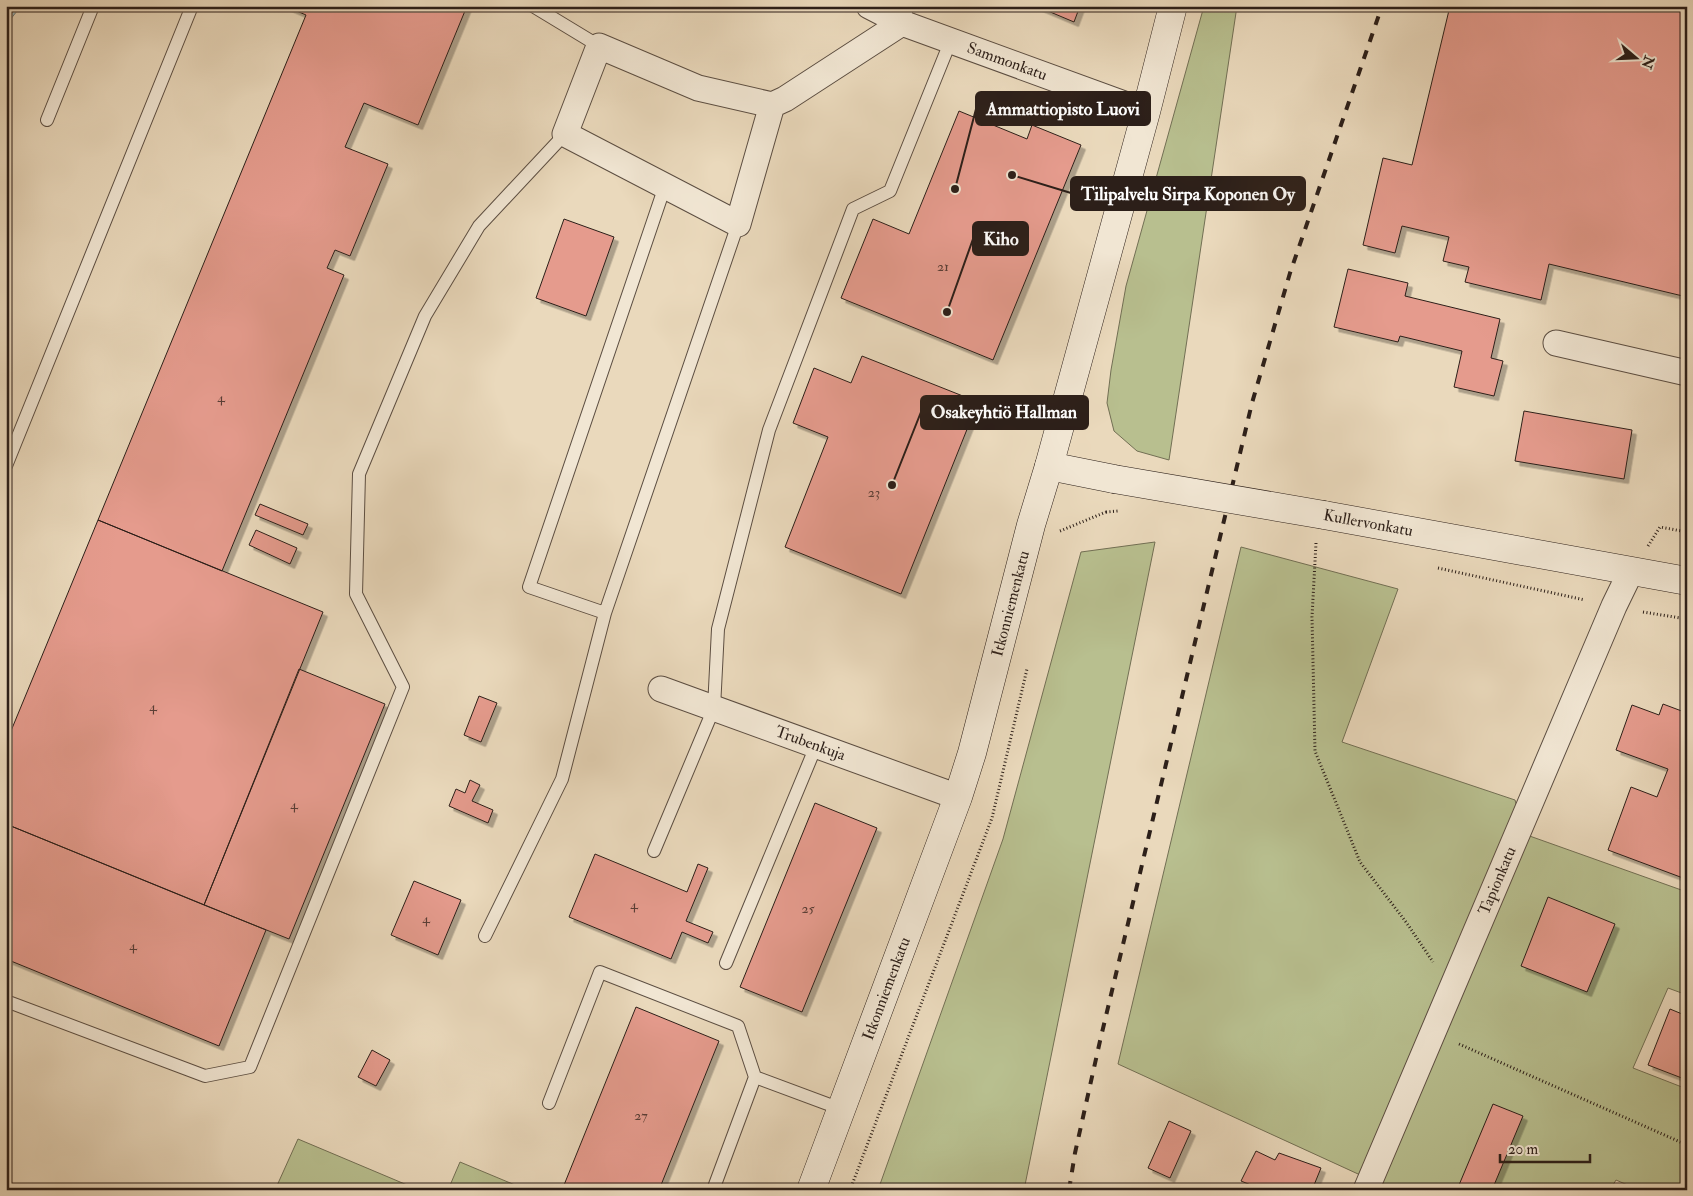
<svg xmlns="http://www.w3.org/2000/svg" width="1693" height="1196" font-family="'IM FELL Double Pica',serif">
<style>
.green{fill:#b8bf8f;stroke:#726f54}
.water{fill:#9cb7bb;stroke:#6f7a7a}
.building{fill:#e59b8d;stroke:#2c1f19;filter:url(#shadow)}
.lines{fill:none;stroke-linecap:round;stroke-linejoin:round}
.lane-casing{stroke:#5c4e42;stroke-width:14}
.street-casing{stroke:#5c4e42;stroke-width:27}
.secondary-casing{stroke:#2c1f19;stroke-width:29}
.path{stroke:#2c1f19;stroke-width:3;stroke-dasharray:1 2.5;stroke-linecap:butt}
.lane{stroke:#f1e6d3;stroke-width:12}
.street{stroke:#f1e6d3;stroke-width:25}
.secondary{stroke:#f1e6d3;stroke-width:28}
.rail{stroke:#2c1f19;stroke-width:4;stroke-dasharray:9 9;stroke-linecap:butt}
.secondary-bridge-casing{stroke:#2c1f19;stroke-width:29;stroke-linecap:butt}
.path-bridge{stroke:#2c1f19;stroke-width:3;stroke-dasharray:1 2.5;stroke-linecap:butt}
.secondary-bridge{stroke:#f1e6d3;stroke-width:28}
.labels{text-anchor:middle;dominant-baseline:central;stroke-width:5;stroke-linejoin:round;paint-order:stroke}
.number-label{font-size:14px;fill:#5a3e36}
.street-label{font-size:16px;fill:#2c1f19;stroke:#f1e6d3}
.leader{fill:none;stroke:#2c1f19;stroke-width:2}
.callout-dot{fill:#2c1f19;stroke:#f1e6d3;stroke-width:2}
.callout{fill:#2c1f19;stroke:#2c1f19;stroke-width:2}
.callout-label{font-size:18px;text-anchor:middle;font-weight:bold;fill:#fff}
</style>
<defs>
<filter id="shadow"><feDropShadow dx="4.5" dy="4.5" stdDeviation="0" flood-color="#0004"/></filter>
</defs>
<rect width="100%" height="100%" fill="#ead9bc"/>
<filter id="stains"><feTurbulence type="fractalNoise" baseFrequency=".004" numOctaves="4"/><feColorMatrix values="0 0 0 0 .2 0 0 0 0 .09 0 0 0 0 .02 0 0 0 .5 -.17"/></filter>
<radialGradient id="worn" r=".72"><stop offset=".6" stop-color="#630" stop-opacity="0"/><stop offset="1" stop-color="#630" stop-opacity=".3"/></radialGradient>
<!-- green -->
<path class="green" d="M1204,6H1237L1169,460L1137,451L1114,431L1107,403L1111,370L1126,286Z
M1155,542L1024,1190H878L1003,839L1081,552Z
M1241,547L1398,589L1342,742L1515,800L1524,834L1687,892V995L1668,988L1633,1068L1687,1089V1190H1639L1616,1180L1610,1190H1393L1118,1064Z
M298,1139L419,1190H275Z
M460,1162L527,1190H448Z"/>
<!-- water -->
<path class="water" d="M6,6H21L6,25Z"/>
<!-- building -->
<path class="building" d="M285,6H467L418,125L364,103L345,147L388,164L350,256L335,250L327,268L344,275L222,571L98,520L306,15Z
M1036,6H1080L1074,22Z
M1450,6H1687V297L1549,264L1541,300L1465,282L1469,267L1443,261L1449,237L1402,226L1395,253L1363,245L1383,158L1412,165Z
M959,111L1027,139L1032,125L1081,145L993,360L841,298L873,219L909,234Z
M564,219L614,237L586,316L536,298Z
M1348,269L1408,283L1405,296L1500,319L1491,358L1503,361L1494,396L1454,387L1462,351L1400,336L1398,342L1334,327Z
M862,356L978,402L901,594L785,547L828,437L793,423L814,368L851,383Z
M1524,411L1632,430L1624,479L1515,461Z
M260,504L308,524L303,535L255,515Z
M98,520L323,612L204,905L6,824V743Z
M256,530L297,548L290,564L249,545Z
M299,669L385,704L289,939L204,905Z
M479,696L497,703L481,742L464,735Z
M1663,704L1687,713V867L1683,878L1608,850L1631,787L1657,797L1668,769L1616,750L1632,705L1659,715Z
M470,780L480,785L472,801L493,810L488,823L449,806L456,789L465,793Z
M815,803L877,828L802,1012L740,987Z
M6,824L266,930L219,1046L6,959Z
M595,854L687,892L698,864L708,868L686,921L713,932L708,943L682,932L671,959L569,917Z
M414,881L461,900L438,955L391,935Z
M1548,897L1615,924L1587,992L1521,966Z
M636,1007L719,1041L659,1190H562Z
M1670,1009L1687,1016V1080L1648,1065Z
M372,1050L390,1060L376,1086L358,1077Z
M1493,1104L1523,1116L1492,1190H1471L1459,1185Z
M1169,1121L1191,1131L1170,1178L1148,1168Z
M1256,1151L1275,1160L1279,1153L1321,1168L1312,1190H1263L1241,1181Z"/>
<g class="lines">
<defs>
<path id="lane" d="M533,6L599,46
M902,23L908,6
M47,120L93,6
M665,186L529,587L605,613L738,224
M6,466L192,6
M654,851L714,708L718,629L769,430L853,209L890,191L951,40
M485,936L562,779L605,613
M726,963L816,746
M6,1001L205,1076L250,1067L403,687L356,594L359,474L425,316L479,226L565,134
M549,1103L600,972L738,1026L755,1077
M713,1190L755,1077L841,1109"/>
<g id="street">
<path id="s1" d="M869,6L902,23L1146,112"/>
<path d="M772,105L698,88L599,46L565,134L738,224L772,105L785,99L902,23"/>
<path d="M1556,343L1687,373"/>
<path id="s2" d="M661,689L958,797"/>
<path id="s3" d="M1366,1190L1614,606L1631,571"/>
</g>
<g id="secondary">
<path d="M1049,466L1114,479"/>
<path id="s4" d="M1324,515L1687,581"/>
<path id="s5" d="M811,1190L958,797L972,753L1031,525L1049,466L1146,112L1173,6"/>
</g>
</defs>
<!-- lane casing -->
<use href="#lane" class="lane-casing"/>
<!-- street casing -->
<use href="#street" class="street-casing"/>
<!-- secondary casing -->
<use href="#secondary" class="secondary-casing"/>
<!-- path -->
<path class="path" d="M1060,531L1106,512
M1316,543L1312,617L1315,751L1360,862L1406,922L1433,962
M1648,546L1660,527L1687,532
M1438,568L1585,600
M1643,612L1687,619
M1459,1044L1687,1145
M850,1190L992,818L1027,669"/>
<!-- lane -->
<use href="#lane" class="lane"/>
<!-- street -->
<use href="#street" class="street"/>
<!-- secondary -->
<use href="#secondary" class="secondary"/>
<!-- rail -->
<path class="rail" d="M1069,1190L1075,1153L1100,1041L1252,403L1290,273L1382,6"/>
<defs>
<path id="secondary-bridge" d="M1114,479L1324,515"/>
</defs>
<!-- secondary-bridge casing -->
<use href="#secondary-bridge" class="secondary-bridge-casing"/>
<!-- path-bridge -->
<path class="path-bridge" d="M1106,512L1118,511"/>
<!-- secondary-bridge -->
<use href="#secondary-bridge" class="secondary-bridge"/>
</g>
<g class="labels">
<!-- number labels -->
<g class="number-label">
<text x="943" y="266">21</text>
<text x="221" y="397">4</text>
<text x="874" y="492">23</text>
<text x="153" y="706">4</text>
<text x="294" y="804">4</text>
<text x="634" y="904">4</text>
<text x="808" y="908">25</text>
<text x="426" y="918">4</text>
<text x="133" y="945">4</text>
<text x="641" y="1115">27</text>
</g>
<!-- street labels -->
<g class="street-label">
<text stroke="none"><textPath href="#s1" startOffset="149">Sammonkatu</textPath></text>
<text stroke="none"><textPath href="#s4" startOffset="45">Kullervonkatu</textPath></text>
<text stroke="none"><textPath href="#s5" startOffset="620">Itkonniemenkatu</textPath></text>
<text stroke="none"><textPath href="#s2" startOffset="159">Trubenkuja</textPath></text>
<text stroke="none"><textPath href="#s3" startOffset="336">Tapionkatu</textPath></text>
<text stroke="none"><textPath href="#s5" startOffset="215">Itkonniemenkatu</textPath></text>
</g>
</g>
<!-- callouts -->
<path class="leader" d="M955 189L976 109M1012 175L1071 193M947 312L973 239M892 485L921 412"/>
<g class="callout-dot">
<circle cx="955" cy="189" r="5"/>
<circle cx="1012" cy="175" r="5"/>
<circle cx="947" cy="312" r="5"/>
<circle cx="892" cy="485" r="5"/>
</g>
<g class="callout">
<rect x="976" y="92" width="174" height="33" rx="5"/>
<rect x="1071" y="177" width="234" height="33" rx="5"/>
<rect x="973" y="222" width="55" height="33" rx="5"/>
<rect x="921" y="396" width="167" height="33" rx="5"/>
</g>
<g class="callout-label">
<text x="1063" y="115">Ammattiopisto Luovi</text>
<text x="1188" y="200">Tilipalvelu Sirpa Koponen Oy</text>
<text x="1001" y="245">Kiho</text>
<text x="1004" y="418">Osakeyhtiö Hallman</text>
</g>
<!-- margin -->
<rect width="1693" height="1196" fill="none" stroke="#ead9bc" stroke-width="25"/>
<rect x="8" y="8" width="1678" height="1181" fill="none" stroke="#2c1f19" stroke-width="2.5"/>
<rect x="12" y="12" width="1668" height="1171" fill="none" stroke="#2c1f19"/>
<!-- north arrow -->
<g transform="translate(1636 58) rotate(109)" stroke="#f1e6d3" stroke-width="4" paint-order="stroke">
<path d="M0-4L9 19L0 12L-9 19Z" fill="#2c1f19"/>
<text y="-8" font-size="14" font-weight="bold" text-anchor="middle" fill="#2c1f19">N</text>
</g>
<!-- scale -->
<path d="M1500 1154v8h90v-8" fill="none" stroke="#2c1f19" stroke-width="2.5"/>
<text x="1508" y="1154" font-size="15" fill="#2c1f19" stroke="#f1e6d3" stroke-width="4" paint-order="stroke">20 m</text>
<rect width="100%" height="100%" filter="url(#stains)"/>
<rect width="100%" height="100%" fill="url(#worn)"/>
</svg>
